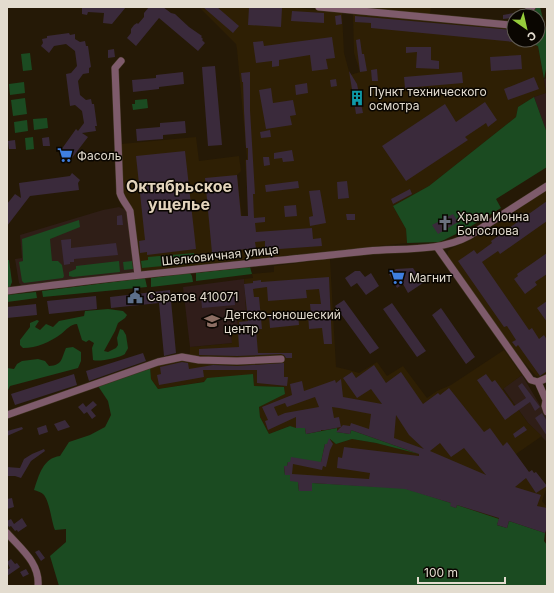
<svg xmlns="http://www.w3.org/2000/svg" width="554" height="593" font-family="Inter,sans-serif">
<style>
.commercial{fill:#2f1e17}
.built{fill:#2e1f04}
.education{fill:#301d1a}
.green{fill:#1b4b21}
.building{fill:#3a2a3b;fill-rule:evenodd}
.lines{fill:none;stroke-linecap:round;stroke-linejoin:round}
.minor-casing{stroke:#403422;stroke-width:8}
.minor{stroke:#7e5b6b;stroke-width:7}
.labels{text-anchor:middle;dominant-baseline:central;stroke-width:3;stroke-linejoin:round;paint-order:stroke}
.poi-label{font-size:12px;fill:#e3dccf;stroke:#0a0601;text-anchor:start}
.street-label{font-size:12px;fill:#e3dccf;stroke:#0a0601}
.district-label{font-size:16px;font-weight:bold;fill:#e3d4bc;stroke:#0a0601}
</style>
<rect width="100%" height="100%" fill="#251906"/>
<!-- commercial -->
<path class="commercial" d="M119,207L126,210L128,213L135,272L22,286L19,283L15,259L22,258L20,235L103,210Z
M522,375L547,417V442L528,423L503,388Z"/>
<!-- built -->
<path class="built" d="M199,7H289L342,13L344,53L350,75L360,72L354,53L353,14L514,28V40H535V45L538,46L546,93L534,97L518,107L516,117L511,121L429,186L393,206L406,229L407,243L252,259L245,160L247,159L237,49L236,44Z
M356,7H431L430,14Z
M196,137L199,161L239,156L241,171L237,175L247,259L141,272L133,214L131,204L126,200L124,196L121,144Z
M547,190V373L538,377L535,375L512,349L448,256V251L454,247L471,240Z
M330,259L336,367L349,370L359,373L377,362L387,376L403,366L427,398L437,391L451,385L504,350L522,375L503,389L528,423L542,436L516,454L529,472L532,470L534,473L536,472L547,486L542,501L547,507V527L545,533L509,521L507,528L450,506L312,483V491H299L285,475L284,466L288,462L325,444L330,439L336,444L352,439L376,443L413,452L351,430L350,434L337,432V428L306,434L290,426L269,434L260,417L259,407L285,394L284,387L254,386L253,374L158,389L151,379L150,366L190,357V347L232,343L231,331L238,330L237,312L246,311L244,279L253,278L252,274L274,272V266Z"/>
<!-- education -->
<path class="education" d="M547,78V133L534,97L546,93L544,79Z
M244,279L246,311L237,312L238,330L231,331L232,343L190,347L183,287Z"/>
<!-- green -->
<path class="green" d="M537,7H540L547,35V64L544,79L538,46L535,45V40H538V16H528Z
M30,53L32,70L23,71L21,54Z
M24,82L25,93L10,95L9,84Z
M534,97L547,133V167L496,199L501,208L468,228L444,240L439,242L407,243L406,229L393,206L429,186L511,121L516,117L518,107Z
M25,98L27,114L13,116L11,100Z
M147,99L148,108L133,110L132,104H135V100Z
M47,118L48,128L34,130L33,119Z
M27,120L28,131L15,133L14,122Z
M33,137L34,149L26,150L25,138Z
M79,220L80,227L50,239L52,261H58L62,265L64,276L63,278L24,283L22,281L19,262L23,261L22,239Z
M194,253L195,263L142,268L141,261L148,260V257Z
M7,260H9L12,282L10,287L7,288Z
M119,261L120,272L73,277L69,276V272L76,269V266Z
M132,261L133,269L124,270L123,262Z
M250,267L252,274L196,281V273Z
M190,273L192,276L193,282L151,287V278Z
M145,278L147,287L43,297L42,291Z
M36,292L37,298L7,302V295Z
M108,309L123,311L127,315L125,318L118,323L115,331L104,351L108,352L116,348L118,345L117,338L120,329L123,330L126,335L128,348C128,349 125,353 125,354C119,358 99,362 93,360L92,348L94,343L89,340L86,342L82,340L77,324C71,324 66,330 61,334C50,342 37,348 23,348L20,345V340L30,327V323L37,320L39,321L35,327L40,330L46,324L53,327L59,321L84,316L85,311Z
M73,347L81,352V361L78,368L10,386L7,392V368L14,369L17,364L22,361L38,359L45,361L49,366C63,365 61,359 66,348Z
M150,366L151,379L158,389L204,382L207,378L253,374L254,386L284,387L285,394L259,407L260,417L269,434L290,426L296,428H305L306,434L337,428V432L350,434L351,430L419,454L376,443L352,439L336,444L330,439L327,444H325L321,462H288L287,466H284L285,475H290L298,482L299,491H312V483L404,488L451,503V506L456,508L457,505L499,519L497,525L507,528L509,521L545,533L544,541L547,545V586H59L50,556L66,542V529L55,530C51,521 50,501 43,494C41,492 37,491 34,490C39,475 43,458 60,456L69,442L90,435L105,427L111,415L108,401L98,386Z"/>
<!-- building -->
<path class="building" d="M82,7H126L112,24L103,23L104,13L88,12L87,15L82,14Z
M149,7H163L171,13L175,14L189,27L202,36L201,37L203,39L202,40L205,43L198,51L159,18L136,46L127,38L131,33V29L134,25L137,23L138,24L144,17V13Z
M203,7H217L239,26L233,33Z
M249,7L282,8L281,27L248,25Z
M292,11L324,13V23L291,21Z
M514,13V18L503,19V15Z
M341,15L342,24L336,25L335,16Z
M355,16L514,30V42L371,28V23L355,22Z
M69,33L70,35L75,34V39L80,42L85,41L86,46H88L91,67L89,68V73L83,74L78,81L80,95L86,100L91,99L92,104H94L97,126H95L96,131L82,133L88,137L72,158L71,157L69,160L61,154L62,152L61,150L76,129L78,131L84,123L82,111L75,105L70,106L66,74L71,73L77,66L75,51L66,44L54,46L49,53L41,46L43,43L42,39L47,38V36Z
M332,37L335,58L326,59L328,69L312,71L310,55L279,60V66L272,67V61L256,63L253,42L263,41L264,46Z
M360,39L362,54H364L367,71L360,72L356,40Z
M406,47H431V60L439,61V69L416,68L417,52L406,53Z
M114,49L115,57L108,58V50Z
M521,55L522,69L491,71L490,57Z
M215,66L222,145L208,146L202,67Z
M377,69L378,81H372L371,70Z
M349,71L357,84L363,113L356,114Z
M183,72L184,84L159,87V89L133,92L132,80L156,78V75Z
M250,72V110L255,194H253L254,218L265,217V222L255,223L256,232L312,228L313,239L321,238L322,246L265,250V241L255,242L256,248L212,253L205,178L237,175L241,216H248L246,160H248V148H246L244,111L243,82H242L241,73Z
M462,72L463,83L405,88L404,77Z
M534,77L539,89L508,100L504,89Z
M336,79L337,86L331,87L330,80Z
M307,83L308,93L296,95L295,85Z
M271,88L273,103L293,100L296,115L290,116L292,125L266,129L259,90Z
M485,102L497,120L488,127L486,123L465,137L468,140L406,181L382,146L445,104L456,122Z
M185,121L186,133L163,135V139L137,141L136,129L160,127V123Z
M270,130L271,137L261,138L260,132Z
M49,137L50,146H43L42,138Z
M15,140L16,149H9L8,141Z
M292,150L294,161L283,162L282,158L274,159V153Z
M185,151L196,249L147,255V252L140,253L139,241L145,240L136,156Z
M263,157H269L270,165L264,166Z
M72,173L80,180L78,183L79,190L30,196L7,226V204L15,194L21,198L19,183L70,176Z
M298,181L299,188L266,192L265,185Z
M347,181L349,198L338,199L337,182Z
M410,189L412,194L393,204L391,199Z
M320,190L326,223L310,226L309,217L313,216L309,191Z
M547,201V221L500,254L498,251L482,262L529,330L532,328L539,339L544,335L547,340V371L540,376L518,345L516,347L512,342L516,340L507,326L504,327L458,261L474,250L477,254L492,243L491,241Z
M296,205L297,216L285,217L284,206Z
M346,214H355V220H347Z
M453,214L458,222L438,234L432,225Z
M122,215L123,225H117V216Z
M71,239V248L116,243L118,255L74,259V262H70V264L64,265L61,240Z
M547,253V274L535,282L537,285L525,294L514,279L518,276L517,274Z
M413,268L423,283L408,293L403,284L397,288L389,274L396,269Z
M355,271H360L365,277L371,273L379,286L366,295L357,283L351,287L345,278Z
M329,277L332,344H324L322,328L309,329L308,314H311L310,304H321L319,289L306,290L307,298L268,301L267,287L253,289L254,297H259L262,329H256L258,353H292V358H286L284,355L281,354L237,356L199,355V349L239,347L238,331H240L239,322L248,321L244,284L253,283V281L261,280V282Z
M170,290L176,353L164,356L159,303L111,308L110,297Z
M234,292L235,305L202,308L201,295Z
M96,296L97,309L49,314L47,301Z
M344,300L379,348L370,354L335,306Z
M547,301V322L537,308Z
M392,303L426,351L417,357L383,309Z
M36,304L37,315L7,318V307Z
M441,308L475,357L466,364L432,315Z
M298,314L299,325L270,328L269,316Z
M143,353L146,361L89,381L86,371Z
M182,362L188,363L189,369L213,365L237,366L284,363V377H288L287,386L257,383V370H203L204,377L159,385L157,375L161,374L160,367Z
M374,365L386,383L401,372L423,404L438,393L440,395L449,388L484,432L490,428L503,446L507,442L529,472L532,470L534,473L536,472L547,486L536,493L526,478L515,487L541,495L537,506L547,508V527L545,533L509,521L507,528L497,525L499,518L457,505L456,508L450,506L451,503L405,489L312,483V491H299L298,482L290,481V475H285L284,466H287L288,462H290L291,457L321,462L325,444H327L329,438L333,444L330,450L326,467L323,466L322,470L293,464L292,474L369,479L370,473L337,468L338,457L342,458L344,447L419,456V454L351,430L350,434L336,432L343,425L350,426L351,423L369,429L371,414L339,408L332,407L334,418L339,417L341,427L325,430H321V431L306,434L305,428H296V417L268,430L265,421L268,420L262,407L292,395L290,384L302,381L304,391L335,380L336,383L341,379L343,397L382,404L371,389L357,398L343,378L352,372L356,378ZM315,397L319,407L285,413L278,416L274,407L285,403L287,407ZM396,415L409,435L424,449L394,438ZM440,443L451,457L464,448L486,475L430,451Z
M74,374L77,385L15,405L11,394Z
M486,374L492,382L495,380L514,406L526,398L518,386L522,383L540,407L535,411L530,402L505,420L477,380Z
M93,401L97,405L91,410L96,416L92,419L87,412L84,414L78,407L83,403L86,407Z
M542,413L547,421V436L535,418Z
M65,420L70,427L58,431L54,424Z
M46,425L48,432L39,435L37,428Z
M524,426L527,430L515,438L513,434Z
M22,427L23,429L7,436V431Z
M44,449L45,451L31,461L21,478L15,476H7V467L20,468L24,459L32,454Z
M12,498L14,507L7,509V499Z
M22,518L27,526L18,532L17,530L15,531L11,526L9,527L7,524V521L11,519L14,524Z
M39,550L45,558L41,561L35,552Z
M11,559L15,564L17,563L20,567L7,576V570L10,568L7,562Z
M26,569L29,574L23,577L20,572Z"/>
<g class="lines">
<defs>
<path id="minor" d="M319,7L510,25L514,24
M523,16L532,7
M121,61L115,68L120,193C122,200 127,205 130,211L138,275
M437,247L531,380L538,382L547,378
M7,291C127,275 248,264 368,251C400,248 440,252 469,236L547,186
M538,382L546,400L545,406L547,412
M7,415L158,362L182,357L199,360L237,361L281,359
M7,533C21,549 40,563 38,586"/>
</defs>
<!-- minor casing -->
<use href="#minor" class="minor-casing"/>
<!-- minor -->
<use href="#minor" class="minor"/>
</g>
<!-- icons -->
<defs>
<symbol id="building-bare" viewBox="-9 -9 18 18"><path d="M-4-6H4V6H1V3H-1V6H-4ZM-2.5-4.3h1.7v1.8h-1.7ZM.8-4.3h1.7v1.8H.8ZM-2.5-1h1.7V.8h-1.7ZM.8-1h1.7V.8H.8Z" fill="#0f9aa8" stroke="#0a0601" stroke-width="2.5" paint-order="stroke"/></symbol>
<symbol id="supermarket-bare" viewBox="-9 -9 18 18"><path d="M-6-5.5h2.5l.6 2H6L4.5 2H-2.5L-4.4-4H-6ZM-1.5 3.2a1.3 1.3 0 1 0 .1 0ZM3 3.2a1.3 1.3 0 1 0 .1 0Z" fill="#3f7fe0" stroke="#0a0601" stroke-width="2.5" paint-order="stroke"/></symbol>
<symbol id="church-bare" viewBox="-9 -9 18 18"><path d="M-1.2-6h2.4v3.5h3.3v2.4h-3.3V6h-2.4V-.1h-3.3v-2.4h3.3Z" fill="#6b7280" stroke="#0a0601" stroke-width="2.5" paint-order="stroke"/></symbol>
<symbol id="civic-bare" viewBox="-9 -9 18 18"><path d="M-.6-6.5H3V-4.5H.6V-3L4-1V1h2V6H-6V1h2V-1L-.6-3ZM-1.2 2.5V6h2.4V2.5Z" fill="#5c6f8a" stroke="#0a0601" stroke-width="2.5" paint-order="stroke"/></symbol>
<symbol id="school-bare" viewBox="-9 -9 18 18"><path d="M0-5L7-2L0 1L-7-2ZM-4 1L0 2.5L4 1V4Q0 6-4 4Z" fill="#8d6e63" stroke="#0a0601" stroke-width="2.5" paint-order="stroke"/></symbol>
</defs>
<g fill-rule="evenodd">
<use href="#building-bare" x="346" y="87" width="22" height="22"/>
<use href="#supermarket-bare" x="54" y="144" width="22" height="22"/>
<use href="#church-bare" x="434" y="212" width="22" height="22"/>
<use href="#supermarket-bare" x="386" y="266" width="22" height="22"/>
<use href="#civic-bare" x="124" y="285" width="22" height="22"/>
<use href="#school-bare" x="201" y="310" width="22" height="22"/>
</g>
<g class="labels">
<!-- poi labels -->
<g class="poi-label">
<text x="369" y="91">Пункт технического<tspan x="369" dy="14">осмотра</tspan></text>
<text x="77" y="155">Фасоль</text>
<text x="457" y="216">Храм Ионна<tspan x="457" dy="14">Богослова</tspan></text>
<text x="409" y="277">Магнит</text>
<text x="147" y="296">Саратов 410071</text>
<text x="224" y="314">Детско-юношеский<tspan x="224" dy="14">центр</tspan></text>
</g>
<!-- street labels -->
<g class="street-label">
<text transform="translate(220 255) rotate(-6)">Шелковичная улица</text>
</g>
<!-- district labels -->
<g class="district-label">
<text x="179" y="186">Октябрьское<tspan x="179" dy="18">ущелье</tspan></text>
</g>
</g>
<!-- border -->
<rect width="554" height="593" fill="none" stroke="#e3dccf" stroke-width="16"/>
<!-- north arrow -->
<g transform="translate(526 28) rotate(146)"><circle r="19" fill="#0a0601" stroke="#615c53"/>
<path d="M0-3L7 15L0 10L-7 15Z" fill="#95cc3b"/>
<text y="-6" font-size="11" font-weight="bold" text-anchor="middle" fill="#e3dccf">С</text>
</g>
<!-- scale -->
<path d="M418 577v6h87v-6" fill="none" stroke="#e3dccf" stroke-width="2"/>
<text x="424" y="577" font-size="12" fill="#e3dccf" stroke="#0a0601" stroke-width="3" paint-order="stroke">100 m</text>
</svg>
